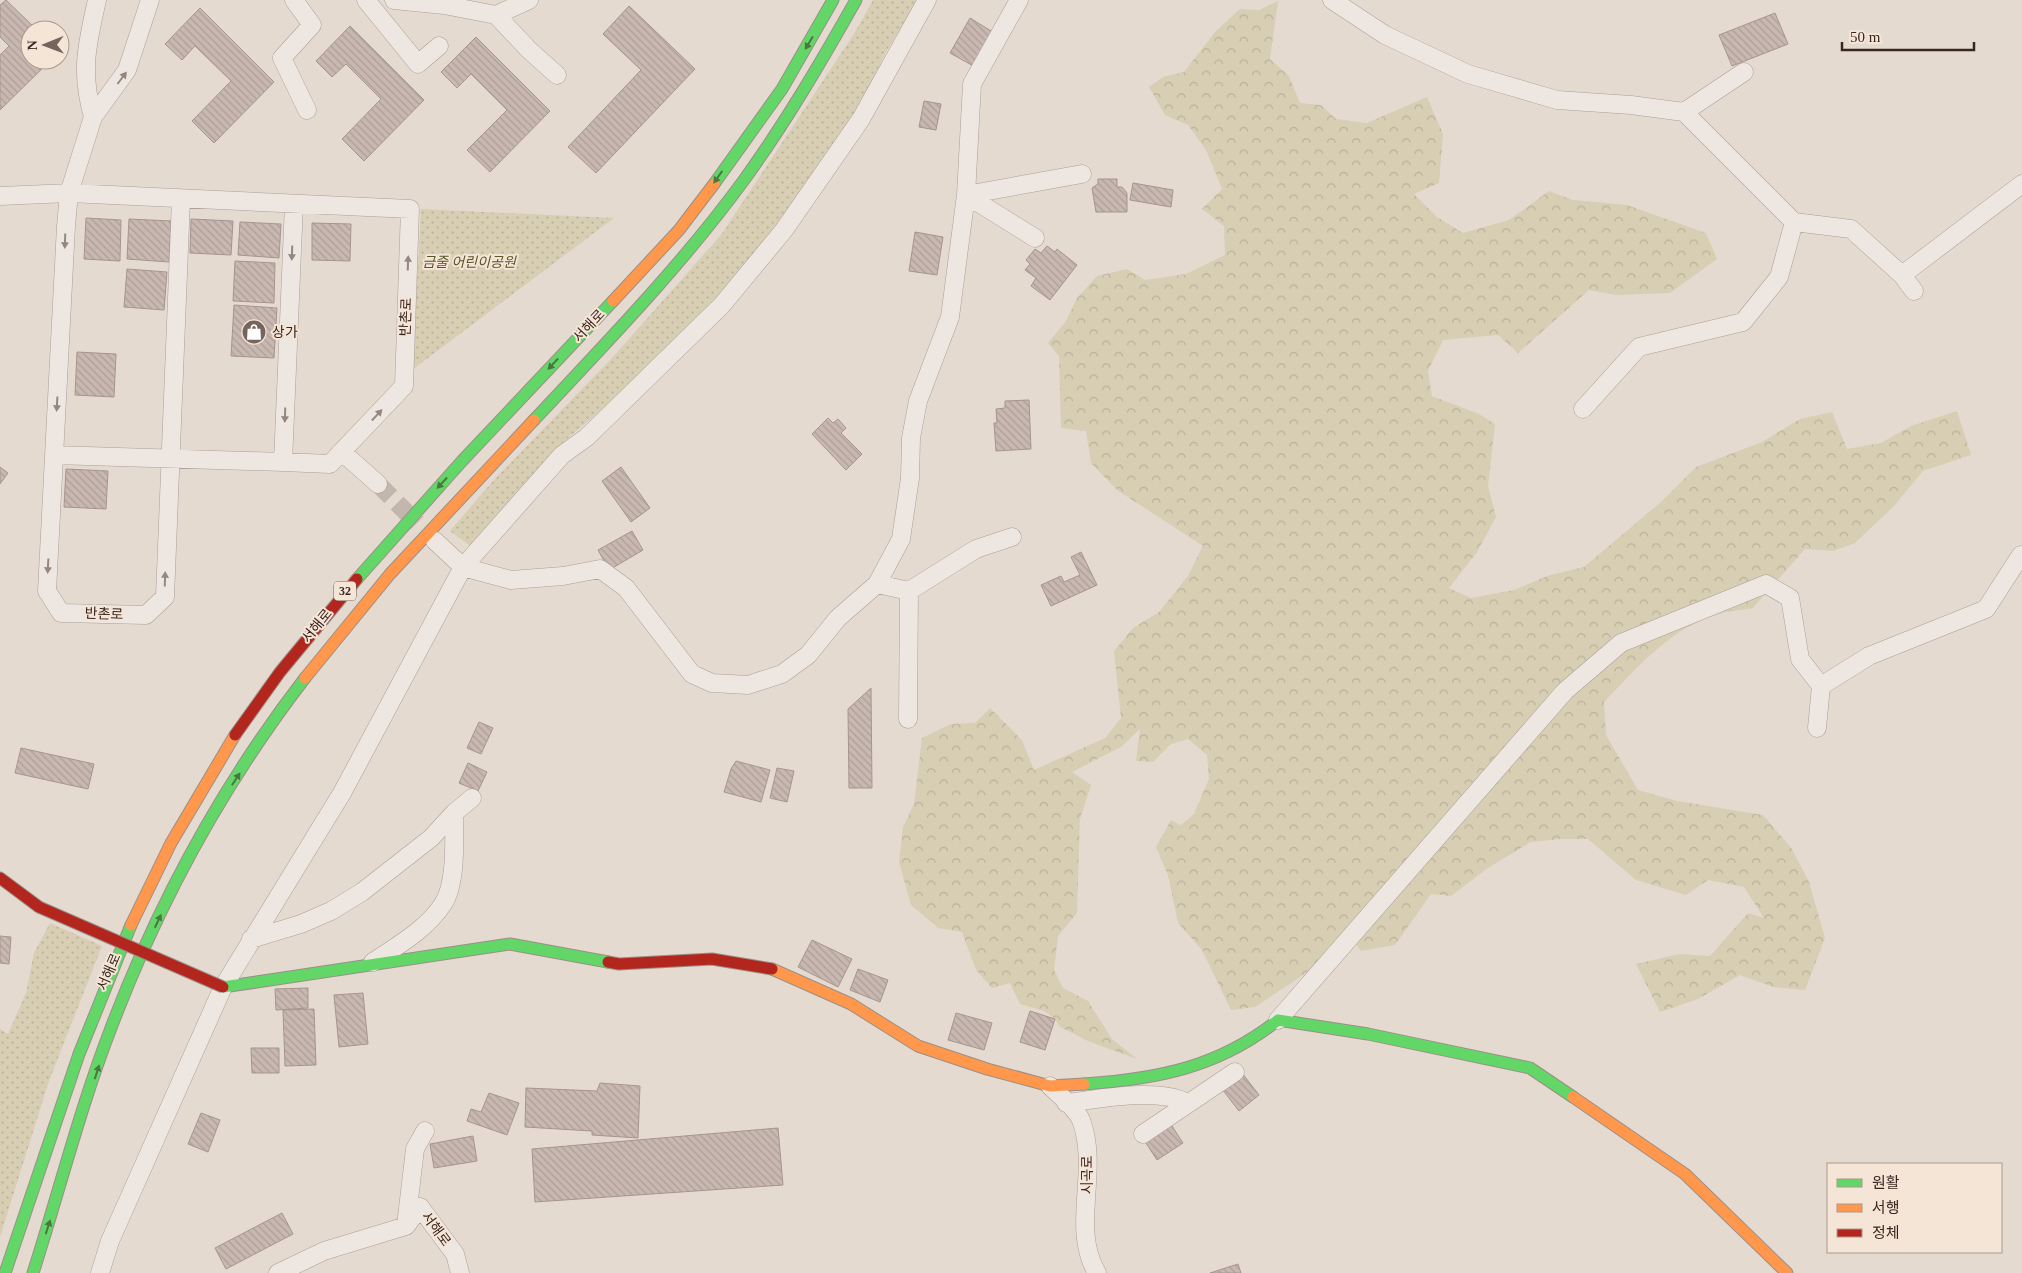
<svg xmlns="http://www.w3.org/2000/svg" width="2022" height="1273" font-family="'Times New Roman','Noto Sans KR',serif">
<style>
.grass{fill:url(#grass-dots)}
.forest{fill:url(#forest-crowns)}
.building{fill:url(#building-back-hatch);stroke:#a6958f}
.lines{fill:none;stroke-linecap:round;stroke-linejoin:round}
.street-tunnel{stroke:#c3b6ad;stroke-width:18;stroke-dasharray:18 9;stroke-linecap:butt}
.street-casing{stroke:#ab9f98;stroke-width:19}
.fast-casing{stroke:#9a8f88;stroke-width:13}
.slow-casing{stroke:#9a8f88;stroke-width:13}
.jam-casing{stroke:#9a8f88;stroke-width:13}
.street{stroke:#eee7e1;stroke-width:18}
.fast{stroke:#63d668;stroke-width:11}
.slow{stroke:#ff974d;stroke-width:11}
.jam{stroke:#b3261e;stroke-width:11}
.jam-bridge-casing{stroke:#9a8f88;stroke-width:13;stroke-linecap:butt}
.jam-bridge{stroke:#b3261e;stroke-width:11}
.oneway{fill:#4c7540}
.oneway2{fill:#948680}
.labels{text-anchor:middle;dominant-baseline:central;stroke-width:4;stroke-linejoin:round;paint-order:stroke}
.shield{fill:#f5e5d7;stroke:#725f57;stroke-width:1}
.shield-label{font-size:12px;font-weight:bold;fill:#3a2620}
.park-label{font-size:14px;font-style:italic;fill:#565627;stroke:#f5e5d7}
.street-label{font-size:14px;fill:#3a2620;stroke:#f5e5d7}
.poi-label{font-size:14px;fill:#3a2620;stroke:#f5e5d7;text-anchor:start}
</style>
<defs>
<pattern id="grass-dots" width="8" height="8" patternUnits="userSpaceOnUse" patternTransform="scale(1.25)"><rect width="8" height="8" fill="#d7ceb3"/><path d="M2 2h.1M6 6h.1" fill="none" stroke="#b9b19a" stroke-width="1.8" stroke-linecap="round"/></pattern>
<pattern id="forest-crowns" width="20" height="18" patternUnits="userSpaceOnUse" patternTransform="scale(1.25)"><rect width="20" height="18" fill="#d7ceb3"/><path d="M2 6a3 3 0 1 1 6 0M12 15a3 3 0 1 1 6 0" fill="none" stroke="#b9b19a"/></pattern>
<pattern id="building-back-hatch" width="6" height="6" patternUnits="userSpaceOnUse" patternTransform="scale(1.25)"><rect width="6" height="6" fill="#c9b8b1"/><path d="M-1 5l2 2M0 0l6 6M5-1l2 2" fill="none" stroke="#ad9e98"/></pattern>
</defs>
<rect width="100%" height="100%" fill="#e5dad0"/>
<!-- grass -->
<path class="grass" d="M873,0H919L887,50L856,114L769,245L684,334L618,396L562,443L473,548L450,531L493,481L612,358L721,235L854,34Z
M421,209L614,218L412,370Z
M50,923L102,946L49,1081L0,1237V1029L8,1034L26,993L34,953Z"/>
<!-- forest -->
<path class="forest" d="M1278,1L1270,59L1289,76L1300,103L1321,105L1336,119L1367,123L1427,97L1443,134L1439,183L1414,194L1437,217L1463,233L1509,220L1549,191L1573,200L1627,205L1706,233L1717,259L1670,293L1616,295L1589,290L1518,353L1498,335L1443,340L1428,371L1432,396L1479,414L1495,424L1488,486L1496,517L1477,552L1449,588L1471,598L1514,590L1550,575L1584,567L1661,502L1696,467L1762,442L1800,419L1832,412L1847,449L1881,443L1911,426L1957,411L1971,455L1923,471L1894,506L1855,543L1833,551L1805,549L1753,608C1743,610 1732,610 1722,613C1673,625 1637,668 1604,702L1606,735L1638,790L1677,801L1763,815L1792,849L1809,882L1825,938L1805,990L1773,987L1740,975L1698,999L1660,1012L1636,964L1679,954L1710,956L1748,913L1764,918L1744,887L1708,880L1686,895L1636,880L1588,839H1561L1531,842L1488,868L1451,896L1431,894L1395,945L1361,951L1354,941L1255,1007L1231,1010L1202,950L1178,923L1168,875L1156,847L1171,820L1181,825L1194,814L1209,779L1207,755L1188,739L1171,744L1153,762L1136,761L1140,729L1121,747L1072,772L1091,785L1080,819L1077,913L1058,936L1054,970L1063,988L1088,1001L1112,1039L1137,1059L1090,1042L1060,1027L1055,1019L1044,1011L1020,1004L1010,983L992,988L976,970L962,932L938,928L911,905L899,862L903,827L914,804L922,738L951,724L975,723L990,708L1022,740L1034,770L1105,738L1121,718L1114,651L1133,628L1159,612L1188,576L1203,546L1117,490L1091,463L1086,431L1061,428L1059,356L1048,343L1066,321L1077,298L1097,276L1127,269L1145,280L1186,274L1225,255L1224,226L1202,209L1222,189L1206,150L1188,125L1165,115L1149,87L1163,77L1184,72L1215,32L1240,9L1259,10Z"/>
<!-- building -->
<path class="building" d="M6,0L37,30H30V60H51L0,110V55L9,46L0,37V5Z
M629,6L695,69L596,173L568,147L641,70L603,34Z
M200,8L274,82L214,143L192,121L231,81L195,46L182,60L165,44Z
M1775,13L1788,44L1732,66L1719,35Z
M970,18L996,34L977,68L950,53Z
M350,26L424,100L364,161L342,139L381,99L346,64L332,77L316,61Z
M476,37L550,111L490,172L467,150L507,110L471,74L457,88L441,72Z
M924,101L941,104L936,130L919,127Z
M1098,179H1117V187H1122L1127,193V212H1096L1092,188L1098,184Z
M1133,183L1173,190L1171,207L1130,200Z
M86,218L121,220L120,261L84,259Z
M129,219L171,221L169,262L127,259Z
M191,219L233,221L231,255L190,253Z
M240,222L281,224L279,258L238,255Z
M312,223L351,224L350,261L312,260Z
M915,232L943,237L937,275L909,271Z
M1047,246L1055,252L1057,249L1077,265L1050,300L1031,286L1036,278L1025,270L1030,264L1026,260L1035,249L1041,253Z
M235,261L275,263L274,303L233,301Z
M127,269L167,272L164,310L124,307Z
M234,305L277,308L274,358L231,356Z
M77,352L116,354L114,397L75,395Z
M1029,400L1031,449L996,451L994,423H997L996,409L1005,408V401Z
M828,418L833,423L838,419L846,428L841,433L862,454L846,470L812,434Z
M0,467L8,473L0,484Z
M621,467L650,508L631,522L602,481Z
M66,469L108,471L106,509L64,507Z
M632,531L643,550L609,570L598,550Z
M1081,552L1097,585L1051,606L1041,585L1061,576L1064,582L1080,575L1071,557Z
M871,688L872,788H849L848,709Z
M479,722L493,728L481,754L467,748Z
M21,748L94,764L88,789L15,773Z
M736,761L770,770L761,802L724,792L731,769Z
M468,763L487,772L478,791L459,783Z
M777,768L794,771L787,802L770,798Z
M0,936L11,937L9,964L0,963Z
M812,940L852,959L838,987L798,967Z
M858,969L888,980L880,1002L850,990Z
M308,988V1008L276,1010L275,989Z
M363,993L368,1044L339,1047L334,995Z
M314,1009L316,1065L285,1066L283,1010Z
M1030,1011L1055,1019L1045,1050L1020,1042Z
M956,1013L992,1023L984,1050L948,1040Z
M251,1048H279V1073H252Z
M1242,1073L1259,1095L1239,1111L1222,1089Z
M600,1083L640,1086L638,1138L592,1135V1131L525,1127L526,1088L597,1091Z
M489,1093L519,1103L507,1135L467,1121L471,1109L481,1112Z
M201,1113L220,1120L208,1152L188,1144Z
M1170,1123L1183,1143L1157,1160L1144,1140Z
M778,1128L783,1185L535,1202L532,1149Z
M473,1136L477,1161L434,1168L430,1144Z
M282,1213L293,1234L226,1269L215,1248Z
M1238,1264L1241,1273H1210Z"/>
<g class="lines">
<!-- street-tunnel -->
<path class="street-tunnel" d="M378,484L417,523"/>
<defs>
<path id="street" d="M150,0L127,70L93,117L69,193L66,226L47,591L61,613L146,615L165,597L181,199
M294,0L312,25L282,58L307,110
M366,0L418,64L439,46
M394,0L444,5L496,15L529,0
M1332,0L1385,35L1468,74L1557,100L1631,105L1684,112
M496,15L529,50L557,75
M1744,72L1684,112L1794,222L1851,229L1902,275L1914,291
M93,117C80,71 87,45 97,0
M966,195L1082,174
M966,195L1035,238
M0,196L69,193L410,209L404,386L330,464L283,462L294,204
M1902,275L2022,184
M1583,409L1639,347L1743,322L1779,277L1794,222
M342,452L378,484
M54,455L283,462
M435,541L463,567L511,580L563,576L600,569L626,588L692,674L712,683L748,685L782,674L808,655L838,618L877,584L901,539L910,478L911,438L918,401L950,317L966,195L972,84L1019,0
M877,584L909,591L908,719
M909,591L976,549L1012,537
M1817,728L1821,686
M251,939L301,924L331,911L362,892L431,838L454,813L472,798
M373,962C397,946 427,929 443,904C457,883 454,837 454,813
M1278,1020L1565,691L1621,643L1766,584L1790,598L1800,659L1821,686L1869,656L1986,609L2021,555
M1050,1086C1059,1095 1076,1108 1081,1120C1100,1171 1070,1228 1097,1273
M1066,1103C1100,1099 1157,1087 1188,1103
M1143,1134L1235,1072
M406,1225L415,1149L425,1131
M100,1273L110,1241L223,987L342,793L463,567L562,455L587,437L722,305L784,230L861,119L927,0
M278,1273L324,1251L406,1226L420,1207L455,1254L460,1273"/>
<path id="fast" d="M714,184L782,89L833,0
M534,420C606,343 681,266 744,180C786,122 821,62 856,0
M357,579L462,461L613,301
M223,987L510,944L608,962
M1084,1084C1158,1079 1219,1067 1278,1020L1368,1034L1530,1068L1573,1097
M5,1273L79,1054L131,925
M33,1273C59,1192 80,1108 111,1028C158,904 224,783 305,678"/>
<path id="slow" d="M613,301L679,230L714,184
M305,678L390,574L534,420
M131,925L171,843L235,735
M772,969L851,1004L918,1046L987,1069L1050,1086L1084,1084
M1573,1097L1685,1174L1787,1273"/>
<path id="jam" d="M235,735L280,672L357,579
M0,878L39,907
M608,962L619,964L712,959L772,969"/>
</defs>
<!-- street casing -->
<use href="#street" class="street-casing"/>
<!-- fast casing -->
<use href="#fast" class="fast-casing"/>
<!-- slow casing -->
<use href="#slow" class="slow-casing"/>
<!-- jam casing -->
<use href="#jam" class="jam-casing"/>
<!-- street -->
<use href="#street" class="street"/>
<!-- fast -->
<use href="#fast" class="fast"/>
<!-- slow -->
<use href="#slow" class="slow"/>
<!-- jam -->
<use href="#jam" class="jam"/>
<defs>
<path id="jam-bridge" d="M39,907L223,987"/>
</defs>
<!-- jam-bridge casing -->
<use href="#jam-bridge" class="jam-bridge-casing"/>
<!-- jam-bridge -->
<use href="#jam-bridge" class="jam-bridge"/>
</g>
<!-- one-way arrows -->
<defs><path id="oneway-solid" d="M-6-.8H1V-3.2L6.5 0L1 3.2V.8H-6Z" transform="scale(1.25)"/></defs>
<g class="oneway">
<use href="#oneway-solid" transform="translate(809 43) rotate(121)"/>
<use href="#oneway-solid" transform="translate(718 177) rotate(125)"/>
<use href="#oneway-solid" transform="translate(553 364) rotate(133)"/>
<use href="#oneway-solid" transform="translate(442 483) rotate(133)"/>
<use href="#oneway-solid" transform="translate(236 779) rotate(-57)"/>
<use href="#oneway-solid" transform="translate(158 921) rotate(-65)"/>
<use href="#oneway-solid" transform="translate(97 1072) rotate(-72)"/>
<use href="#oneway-solid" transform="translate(48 1227) rotate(-72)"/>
</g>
<g class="oneway2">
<use href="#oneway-solid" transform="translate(122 78) rotate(-53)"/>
<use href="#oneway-solid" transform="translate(65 241) rotate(92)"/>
<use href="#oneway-solid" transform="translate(292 253) rotate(92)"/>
<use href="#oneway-solid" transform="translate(408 263) rotate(-88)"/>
<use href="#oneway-solid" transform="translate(57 404) rotate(93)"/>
<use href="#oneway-solid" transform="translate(285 415) rotate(92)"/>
<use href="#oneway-solid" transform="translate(377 415) rotate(-47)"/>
<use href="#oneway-solid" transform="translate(48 566) rotate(93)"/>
<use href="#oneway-solid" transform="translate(165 579) rotate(-88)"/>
</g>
<!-- icons -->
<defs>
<symbol id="shop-disc" viewBox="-11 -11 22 22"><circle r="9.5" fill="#76655e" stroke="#f5e5d7"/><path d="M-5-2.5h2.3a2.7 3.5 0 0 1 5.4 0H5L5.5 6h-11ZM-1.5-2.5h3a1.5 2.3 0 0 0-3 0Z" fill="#fff"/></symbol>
</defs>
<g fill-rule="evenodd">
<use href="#shop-disc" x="240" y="318" width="28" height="28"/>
</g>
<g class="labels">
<!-- shield labels -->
<rect class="shield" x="334" y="581.5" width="22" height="19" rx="4"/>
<g class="shield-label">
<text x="345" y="591">32</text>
</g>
<!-- park labels -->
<g class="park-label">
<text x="469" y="262">금줄 어린이공원</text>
</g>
<!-- street labels -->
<g class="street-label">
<text transform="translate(406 317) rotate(-88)">반촌로</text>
<text transform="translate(589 326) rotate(-47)">서해로</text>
<text transform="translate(104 614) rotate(2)">반촌로</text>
<text transform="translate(317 626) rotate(-51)">서해로</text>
<text transform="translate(109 972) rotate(-67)">서해로</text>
<text transform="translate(1087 1175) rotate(-90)">시곡로</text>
<text transform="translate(436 1229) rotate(54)">서해로</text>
</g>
<!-- poi labels -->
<g class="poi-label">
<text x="272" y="332">상가</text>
</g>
</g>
<!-- legend -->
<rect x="1827" y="1163" width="175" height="90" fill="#f5e5d7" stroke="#aa998e"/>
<rect x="1837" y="1179" width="25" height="8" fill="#63d668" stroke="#aa998e"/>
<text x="1872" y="1188" font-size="15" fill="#3a2620">원활</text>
<rect x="1837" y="1204" width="25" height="8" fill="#ff974d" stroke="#aa998e"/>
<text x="1872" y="1213" font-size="15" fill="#3a2620">서행</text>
<rect x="1837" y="1229" width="25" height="8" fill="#b3261e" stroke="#aa998e"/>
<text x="1872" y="1238" font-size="15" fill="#3a2620">정체</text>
<!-- north arrow -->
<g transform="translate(45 45) rotate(269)"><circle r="24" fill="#f5e5d7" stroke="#aa998e"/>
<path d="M0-4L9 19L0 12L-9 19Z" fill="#76655e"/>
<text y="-8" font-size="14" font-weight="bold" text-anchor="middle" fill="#3a2620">N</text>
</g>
<!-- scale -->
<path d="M1842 42v8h132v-8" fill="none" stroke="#3a2620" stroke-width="2.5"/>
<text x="1850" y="42" font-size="15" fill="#3a2620" stroke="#f5e5d7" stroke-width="4" paint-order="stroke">50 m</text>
</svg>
